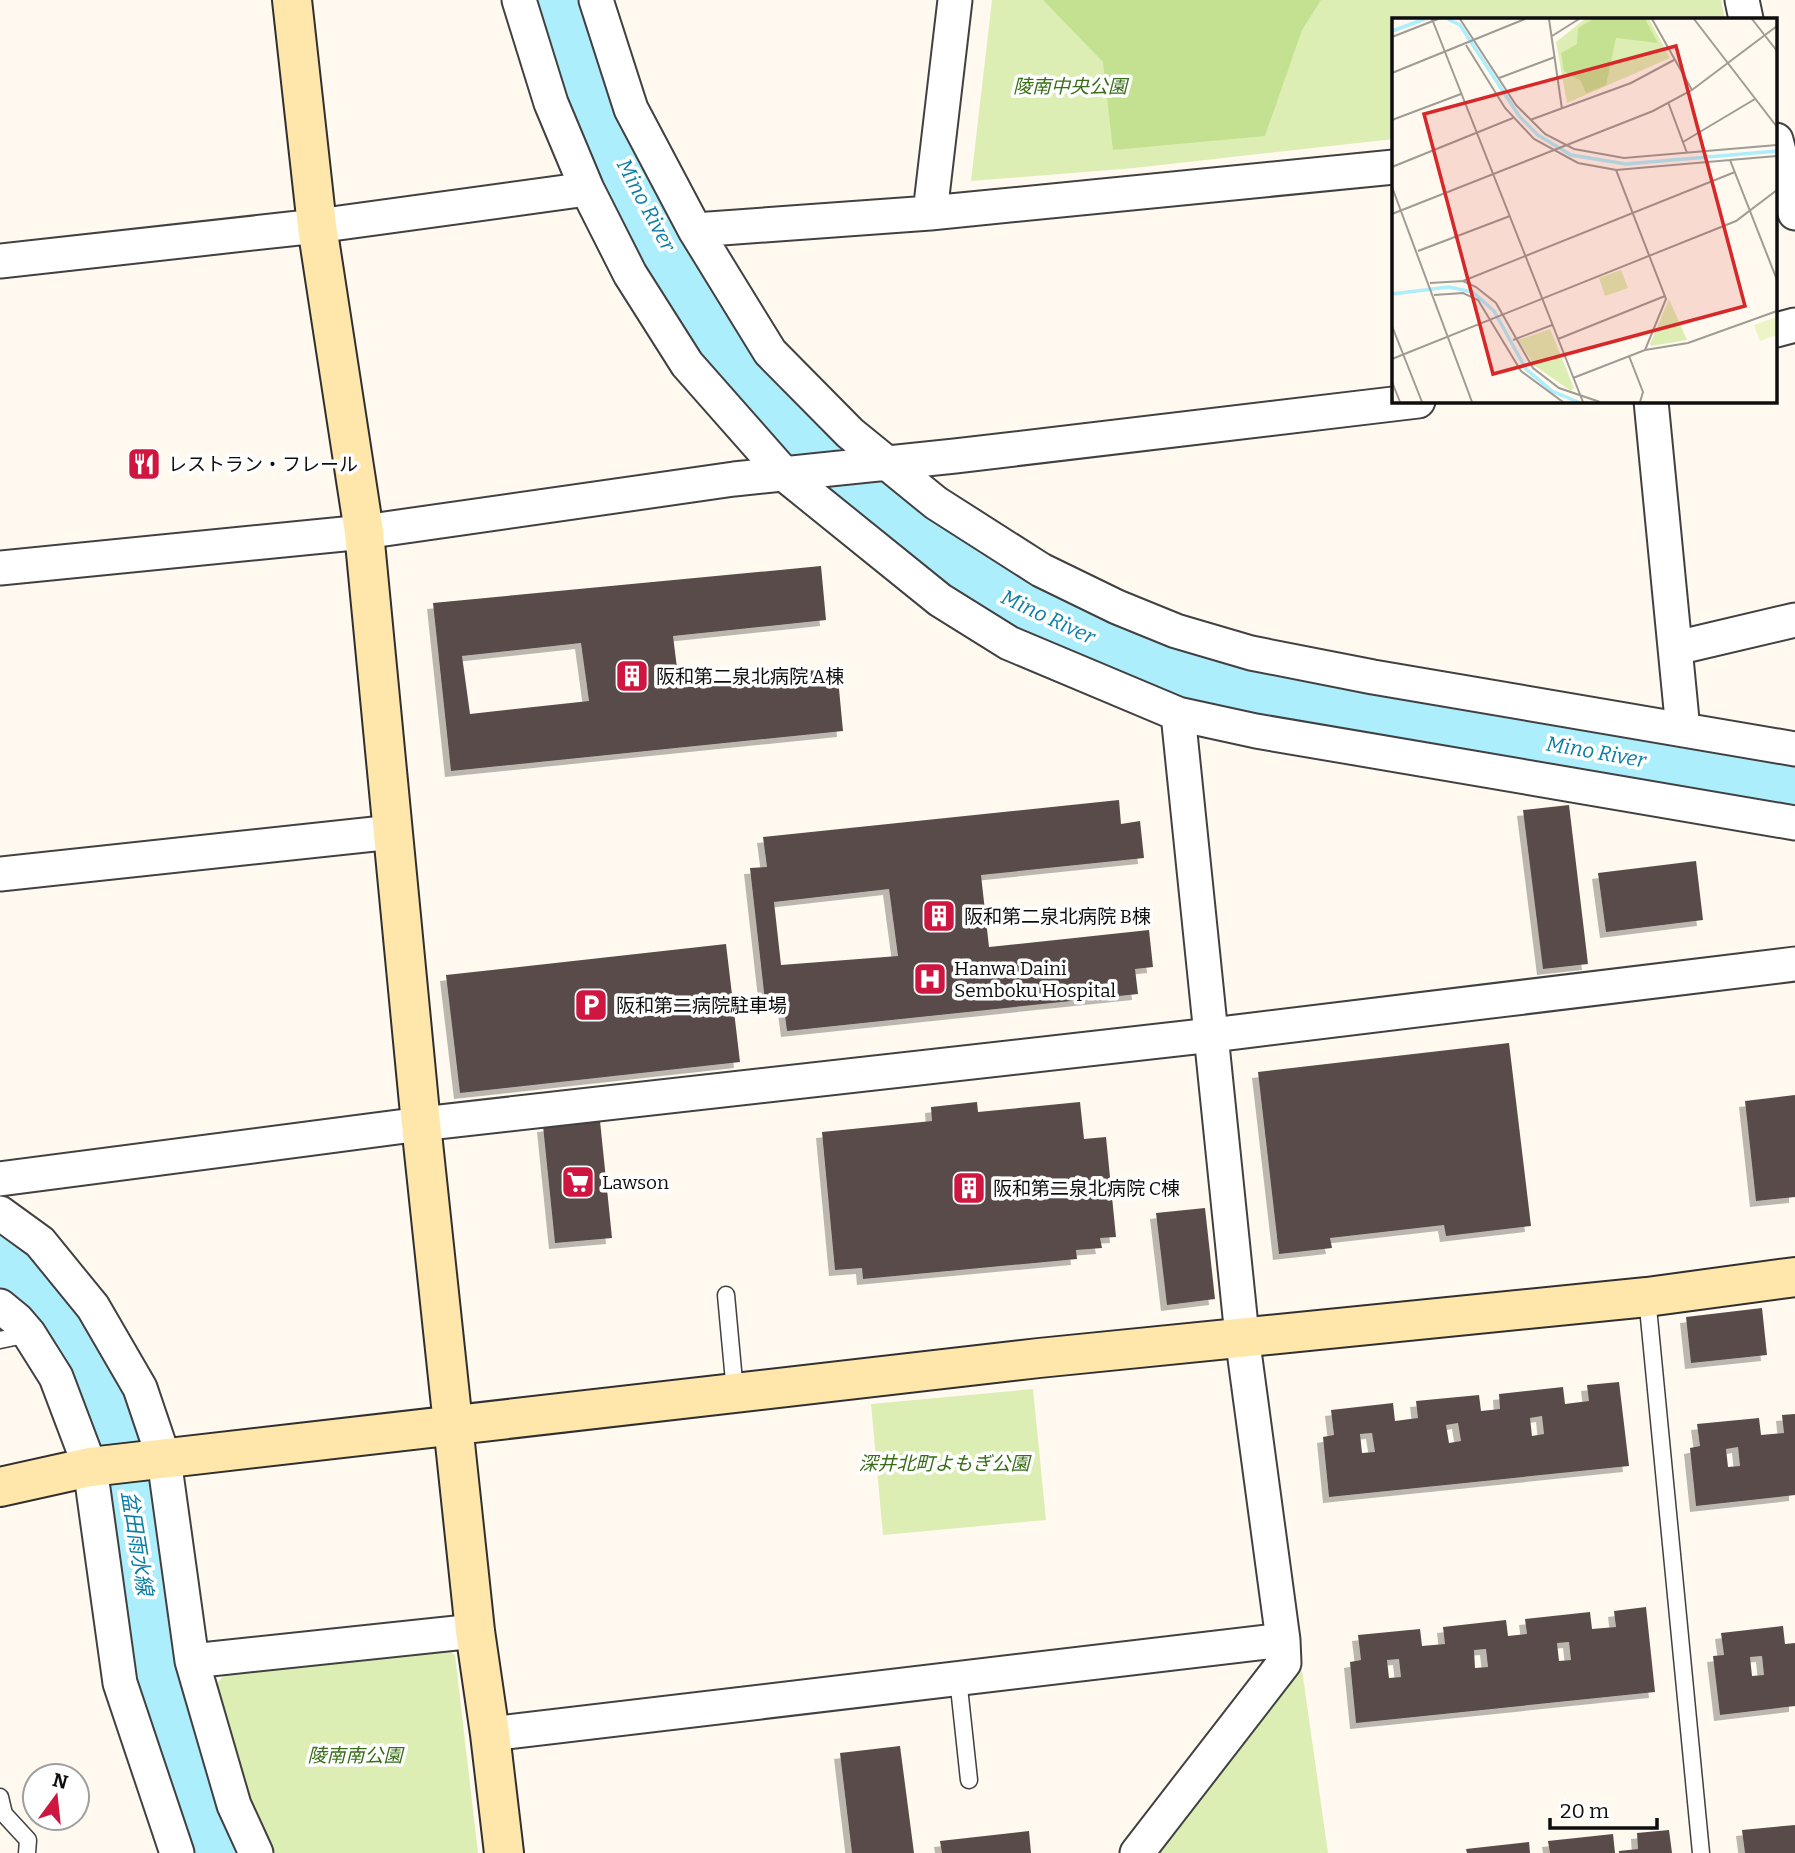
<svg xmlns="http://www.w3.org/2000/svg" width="1795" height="1853" font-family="Bitter,'Noto Sans JP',serif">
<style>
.green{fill:#ddeeb4}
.forest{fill:#c4e191}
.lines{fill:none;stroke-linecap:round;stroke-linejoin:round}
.river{stroke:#adeefd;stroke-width:63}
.building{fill:#584c49;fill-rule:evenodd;filter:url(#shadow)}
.lane-casing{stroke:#414141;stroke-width:19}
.street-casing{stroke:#414141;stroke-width:37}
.secondary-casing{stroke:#303030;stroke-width:42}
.lane{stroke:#fff;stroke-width:16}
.street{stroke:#fff;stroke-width:33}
.secondary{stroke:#ffe6aa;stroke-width:38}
.labels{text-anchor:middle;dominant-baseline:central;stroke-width:7;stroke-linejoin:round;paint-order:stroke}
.park-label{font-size:19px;font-style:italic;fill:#386e17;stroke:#fff}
.poi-label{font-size:19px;fill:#0e0e0e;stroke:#fff;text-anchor:start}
.water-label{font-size:21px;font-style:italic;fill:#097ea6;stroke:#fff}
.inset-river{fill:none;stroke:#adeefd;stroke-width:3.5}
.inset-road{fill:none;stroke:#9f9b95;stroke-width:2}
.view{fill:#d62828;fill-opacity:0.15;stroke:#d62828;stroke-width:3.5}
.inset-edge{fill:none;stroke:#0e0e0e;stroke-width:3.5}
</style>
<defs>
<filter id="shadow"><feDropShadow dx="-6" dy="6" stdDeviation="0" flood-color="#0004"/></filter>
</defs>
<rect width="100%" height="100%" fill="#fff9ef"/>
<!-- green -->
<path class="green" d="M992,0H1721L1725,19H1394V139L1134,168L971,181Z
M1033,1389L1046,1520L883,1535L871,1404Z
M442,1646L455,1655L478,1853H275L249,1801L217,1684L227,1671Z
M1302,1670L1328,1853H1155L1281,1696Z"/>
<!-- forest -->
<path class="forest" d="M1043,0H1321L1302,30L1265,136L1113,150L1103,62Z"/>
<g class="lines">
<!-- river -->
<path class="river" d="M560,0L630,182L669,256L724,345L794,427L907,535L1009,602L1143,658L1222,686L1252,694L1795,786
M0,1263C72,1319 117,1415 133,1504C142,1551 146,1598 153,1646C155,1663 156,1681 160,1698C174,1751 196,1802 216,1853"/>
</g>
<!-- building -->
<path class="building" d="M821,566L826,620L673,636L679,684L837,668L843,731L451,771L433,603ZM581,643L589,701L470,714L462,656Z
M1119,800L1121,824L1140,821L1144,858L981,875L989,947L1149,930L1153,967L1135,969L1138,994L787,1031L783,1000L765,1001L750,868L767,867L763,837ZM889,889L898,956L781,965L774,902Z
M1569,805L1588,964L1543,969L1523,810Z
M1696,861L1703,920L1606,932L1598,873Z
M726,944L740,1062L460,1093L446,975Z
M1509,1043L1531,1226L1446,1236L1444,1225L1330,1238L1332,1248L1279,1254L1258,1072Z
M1795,1095V1197L1756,1201L1745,1101Z
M977,1102L978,1112L1080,1102L1084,1139L1106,1137L1116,1237L1100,1238L1102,1248L1076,1250L1077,1259L863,1279L862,1268L835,1270L822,1132L932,1121L931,1107Z
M600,1121L612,1238L555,1243L543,1126Z
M1205,1208L1215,1299L1167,1305L1156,1213Z
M1762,1308L1767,1355L1691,1363L1686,1317Z
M1619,1382L1629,1466L1329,1497L1323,1437L1334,1435L1331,1410L1393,1403L1395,1421L1418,1418L1416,1401L1479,1395L1481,1411L1500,1409L1499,1394L1563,1387L1565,1404L1589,1401L1587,1385ZM1542,1416L1544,1434L1532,1436L1530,1418ZM1458,1423L1461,1441L1449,1443L1446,1425ZM1372,1433L1375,1452L1362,1453L1360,1434Z
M1795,1414V1495L1696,1506L1690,1448L1700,1446L1697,1424L1759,1418L1761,1435L1784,1433L1782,1415ZM1738,1447L1740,1466L1728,1467L1726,1449Z
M1646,1607L1655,1692L1356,1723L1350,1662L1361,1660L1358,1635L1420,1629L1422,1646L1445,1644L1443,1627L1506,1620L1508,1636L1527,1634L1525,1619L1590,1612L1592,1629L1616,1627L1614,1611ZM1569,1642L1571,1660L1559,1661L1557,1643ZM1486,1649L1488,1667L1475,1668L1474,1650ZM1399,1659L1401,1677L1389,1678L1387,1660Z
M1783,1626L1785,1644L1795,1643V1706L1720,1715L1713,1656L1724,1655L1721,1633ZM1762,1656L1764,1675L1752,1676L1750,1657Z
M900,1746L914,1853H852L840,1753Z
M1795,1825V1853H1745L1742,1830Z
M1669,1830L1672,1853H1619V1851L1638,1849L1637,1833Z
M1029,1831L1031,1853H942L940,1841Z
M1613,1834L1615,1853H1550L1548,1841Z
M1529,1842L1530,1853H1467L1466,1849Z"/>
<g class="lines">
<defs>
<path id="lane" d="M726,1295L735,1392
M1647,1297L1701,1853
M0,1340L29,1334
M958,1678L969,1780
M0,1797L4,1814L28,1840L27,1853"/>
<path id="street" d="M519,0L551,103L587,189L630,274L687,364L784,474L940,600L1009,643L1178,714L1242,1336L1283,1640L1284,1663L1137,1853
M596,0L631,109L695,230L770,352L850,433L936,503L1041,570L1117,607L1176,631L1251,653L1373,677L1795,749
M1742,0L1746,19
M1776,140L1795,213
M930,213L955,0
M695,230L930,213L1394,167
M0,261L317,226L587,189
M1776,330L1795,325
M1651,401L1683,730
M0,568L364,532L734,479L955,456L1418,401
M1676,648L1795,620
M1178,714L1256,731L1795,823
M0,874L393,832
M0,1179L421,1124L1212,1035L1795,964
M0,1213L40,1242L93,1307L140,1388L164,1459L192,1661L234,1805L256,1853
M0,1306L17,1320L29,1334L56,1377L90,1467L120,1683L177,1853
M192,1661L475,1631
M490,1734L1283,1640"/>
<path id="secondary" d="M292,0L317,226L364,532L421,1124L475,1631L490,1734L504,1853
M0,1487L90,1467L1039,1358L1647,1297L1795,1277"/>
</defs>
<!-- lane casing -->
<use href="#lane" class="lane-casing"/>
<!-- street casing -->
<use href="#street" class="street-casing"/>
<!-- secondary casing -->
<use href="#secondary" class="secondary-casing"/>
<!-- lane -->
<use href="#lane" class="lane"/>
<!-- street -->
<use href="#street" class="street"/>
<!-- secondary -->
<use href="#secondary" class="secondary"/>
</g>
<!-- icons -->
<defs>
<symbol id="restaurant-square" viewBox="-11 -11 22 22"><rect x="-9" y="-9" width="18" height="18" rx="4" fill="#ce1640" stroke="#fff"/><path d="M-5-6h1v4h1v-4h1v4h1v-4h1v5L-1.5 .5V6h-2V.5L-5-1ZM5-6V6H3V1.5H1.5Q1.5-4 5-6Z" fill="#fff"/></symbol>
<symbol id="building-square" viewBox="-11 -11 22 22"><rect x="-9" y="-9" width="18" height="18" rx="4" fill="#ce1640" stroke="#fff"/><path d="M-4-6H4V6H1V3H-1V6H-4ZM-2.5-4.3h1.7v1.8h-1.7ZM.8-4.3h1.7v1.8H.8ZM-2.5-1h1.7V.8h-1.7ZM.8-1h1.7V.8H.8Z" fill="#fff"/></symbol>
<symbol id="hospital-square" viewBox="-11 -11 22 22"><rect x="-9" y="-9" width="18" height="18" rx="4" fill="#ce1640" stroke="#fff"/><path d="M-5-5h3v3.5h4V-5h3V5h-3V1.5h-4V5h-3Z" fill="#fff"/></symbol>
<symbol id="parking-square" viewBox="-11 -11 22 22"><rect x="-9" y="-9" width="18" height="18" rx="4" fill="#ce1640" stroke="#fff"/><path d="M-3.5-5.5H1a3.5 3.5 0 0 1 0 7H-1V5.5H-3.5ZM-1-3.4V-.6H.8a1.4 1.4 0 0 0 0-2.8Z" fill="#fff"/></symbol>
<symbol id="supermarket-square" viewBox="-11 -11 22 22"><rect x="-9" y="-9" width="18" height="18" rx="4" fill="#ce1640" stroke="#fff"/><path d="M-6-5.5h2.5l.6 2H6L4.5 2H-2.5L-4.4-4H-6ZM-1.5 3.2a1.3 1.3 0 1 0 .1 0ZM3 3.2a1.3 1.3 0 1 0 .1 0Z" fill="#fff"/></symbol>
</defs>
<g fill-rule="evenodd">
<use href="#restaurant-square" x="125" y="445" width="38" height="38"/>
<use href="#building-square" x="613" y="657" width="38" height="38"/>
<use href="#building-square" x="920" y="897" width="38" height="38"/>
<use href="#hospital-square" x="911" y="960" width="38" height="38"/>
<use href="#parking-square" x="572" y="986" width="38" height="38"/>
<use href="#supermarket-square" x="559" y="1163" width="38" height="38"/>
<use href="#building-square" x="950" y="1169" width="38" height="38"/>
</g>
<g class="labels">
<!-- park labels -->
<g class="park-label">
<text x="1070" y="86">陵南中央公園</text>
<text x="944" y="1463">深井北町よもぎ公園</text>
<text x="355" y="1755">陵南南公園</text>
</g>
<!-- poi labels -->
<g class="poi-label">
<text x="168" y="464">レストラン・フレール</text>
<text x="656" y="676">阪和第二泉北病院 A棟</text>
<text x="964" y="916">阪和第二泉北病院 B棟</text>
<text x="954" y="968">Hanwa Daini<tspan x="954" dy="22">Semboku Hospital</tspan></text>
<text x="616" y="1005">阪和第二病院駐車場</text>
<text x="602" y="1182">Lawson</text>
<text x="993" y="1188">阪和第二泉北病院 C棟</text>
</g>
<!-- water labels -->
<g class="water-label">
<text transform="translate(646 205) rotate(62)">Mino River</text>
<text transform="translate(1048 617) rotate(25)">Mino River</text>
<text transform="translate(1596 752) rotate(10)">Mino River</text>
<text transform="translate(137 1543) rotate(81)">盆田雨水線</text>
</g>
</g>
<!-- overview -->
<g transform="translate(1392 18)">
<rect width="385" height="385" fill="#fff9ef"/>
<path d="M193,1H257L278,40L175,85L164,24ZM229,252L236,270L213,278L207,260ZM277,281L295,322L259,328L258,326ZM158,311L182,370L179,373L143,348L126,322Z" fill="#ddeeb4"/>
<path d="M201,1H253L266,25L224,20L214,67L194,75L189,63L172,53L169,35L185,26L186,10Z" fill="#c4e191"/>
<path d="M385,299V317L368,323L362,307Z" fill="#edf5c7"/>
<path class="inset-river" d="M56,1L68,7L127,98L146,117L179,137L234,146L385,133M0,13L33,1M0,276L57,269L81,274L102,293L134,351L160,373L186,384"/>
<path class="inset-road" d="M40,1L191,384M68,1L124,87L153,116L182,131L232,140L385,127M157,1L170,91M260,1L300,72M302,1L385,109M360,1L385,33M160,18L187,1M0,19L46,1M74,27L113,90L142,121L186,145L224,152L274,281L253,332M0,55L133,1M107,60L163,39M276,84L295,135M0,102L69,76M138,102L239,65L282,42M291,124L363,81M338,142L385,138M0,149L121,100M224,152L338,142L385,262M0,169L80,384M0,196L261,93L300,72L385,8M26,233L118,198M71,263L343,154M38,265L71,263L84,269L104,285L141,350L167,370L208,384M42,277L71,275L86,282L129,353L171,384M0,308L30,384M166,321L273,278M121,322L160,307M237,338L251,374L248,384M0,341L344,203L385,172M181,360L253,332L296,325L385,293M0,364L8,384"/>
<path class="view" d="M284,28L353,288L101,356L32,96Z"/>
<rect width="385" height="385" class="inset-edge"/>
</g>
<!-- north arrow -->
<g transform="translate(56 1797) rotate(15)"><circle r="33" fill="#ffffff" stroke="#9f9f9f" stroke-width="2"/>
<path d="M0-5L12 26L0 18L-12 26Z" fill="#ce1640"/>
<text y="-10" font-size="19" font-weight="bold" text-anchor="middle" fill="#0e0e0e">N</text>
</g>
<!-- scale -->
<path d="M1550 1818v10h107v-10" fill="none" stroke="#0e0e0e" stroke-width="3.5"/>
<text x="1560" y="1818" font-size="21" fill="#0e0e0e" stroke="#ffffff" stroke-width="5" paint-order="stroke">20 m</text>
</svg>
